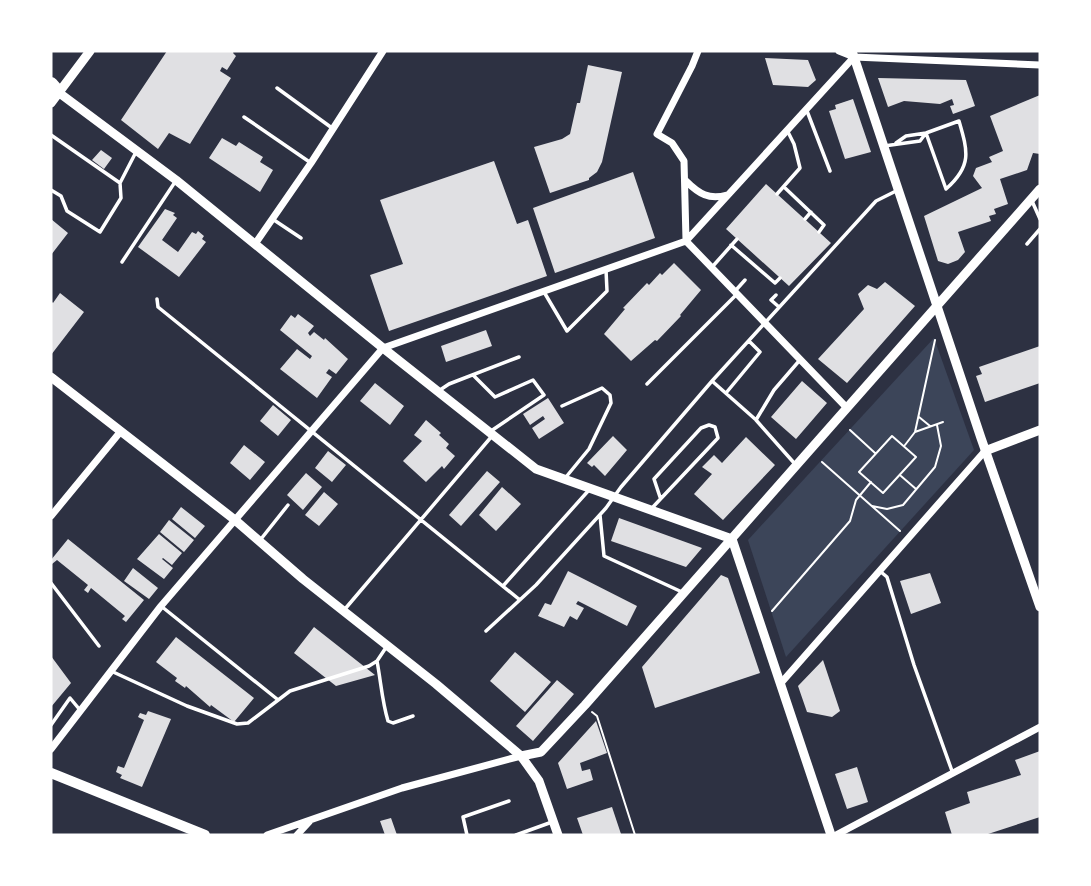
<svg xmlns="http://www.w3.org/2000/svg" width="1091" height="886" font-family="Signika,sans-serif">
<style>
.green{fill:#3c4559}
.building{fill:#e0e0e3}
.lines{fill:none;stroke-linecap:round;stroke-linejoin:round}
.path{stroke:#fff;stroke-width:2}
.service{stroke:#fff;stroke-width:3.5}
.minor{stroke:#fff;stroke-width:7}
.tertiary{stroke:#fff;stroke-width:9}
.secondary{stroke:#fff;stroke-width:10}
.motorway{stroke:#fff;stroke-width:14}
</style>
<rect width="100%" height="100%" fill="#2d3142"/>
<!-- green -->
<path class="green" d="M934,338L974,450L786,657L748,540Z"/>
<!-- building -->
<path class="building" d="M167,51H234L233,53L236,56L227,70L222,67L220,71L231,78L190,144L169,133L158,149L121,120Z
M765,58L808,60L816,80L808,87L773,85Z
M588,65L622,72L602,162L597,172L589,178V180L550,193L534,147L562,139L570,134L577,103H580Z
M878,78L966,80L975,106L953,114L950,106L954,105L952,99L940,104L904,101L888,107Z
M1040,95V154L1033,153L1027,170L1000,179L1008,204L994,209L996,214L989,216L991,221L958,232L965,252L958,260L948,264L938,261L924,216L982,188L973,176L976,168L992,162L989,157L1003,151L990,116Z
M853,99L871,152L845,159L829,111L836,109L835,105Z
M222,138L236,146L239,142L263,157L260,162L273,170L260,192L209,158Z
M101,150L112,158L104,169L92,160Z
M494,161L517,224L528,220L547,276L389,331L370,275L403,264L380,200Z
M633,172L655,238L555,273L533,208Z
M766,184L831,243L789,286L726,229Z
M165,209L175,213L173,215L177,218L162,240L178,252L192,232L196,234L198,231L204,236L202,239L206,242L179,277L138,247Z
M51,219L68,233L51,255Z
M674,263L701,290L680,315L681,316L657,341L655,340L631,361L604,334L625,309L623,308L647,283L649,285L660,273L662,275Z
M885,282L915,306L847,383L818,359L864,309L858,294L868,285L877,289Z
M60,293L84,312L51,355V301L53,303Z
M298,314L314,326L308,333L310,336L314,332L324,340L325,338L348,359L336,374L329,369L326,373L332,377L317,398L280,369L297,349L310,359L312,356L280,330L291,315L295,318Z
M486,330L492,346L446,362L441,346Z
M1040,346V383L985,402L976,376L982,374L979,367Z
M802,381L827,403L796,439L771,417Z
M375,383L404,406L390,425L360,401Z
M548,398L564,423L539,439L532,428L545,419L543,416L530,425L523,414Z
M273,405L291,420L278,436L260,421Z
M426,420L441,433L439,435L449,444L446,448L455,456L444,469L442,466L426,482L403,461L422,441L414,435Z
M613,436L627,450L605,476L594,465L592,467L587,463Z
M746,437L775,465L723,520L694,494L712,474L702,467L714,455L722,463Z
M244,445L265,462L250,480L230,463Z
M328,451L346,465L332,482L315,468Z
M487,471L500,482L461,526L449,515Z
M306,473L322,487L303,510L287,495Z
M502,487L521,504L496,531L479,515Z
M324,492L338,504L319,526L305,515Z
M181,507L205,526L195,538L172,519Z
M619,518L702,548L686,567L611,541Z
M169,520L194,540L184,552L160,532Z
M159,534L182,553L172,565L163,558L162,559L173,568L164,579L137,559Z
M68,539L144,600L126,622L122,619L125,616L91,588L88,593L84,590L88,585L57,560L52,564L51,563V560Z
M133,568L158,588L149,599L124,581Z
M568,571L637,606L627,626L578,601L576,604L584,608L577,620L570,616L564,627L538,616L545,603L551,605Z
M930,573L941,603L911,614L900,581Z
M721,575L728,578L760,673L655,708L642,667Z
M314,627L375,675L336,686L294,653Z
M176,637L254,698L234,722L211,705L210,707L186,686L185,688L175,681L177,678L156,662Z
M515,652L551,682L525,712L490,681Z
M51,656L71,683L51,707Z
M823,660L840,711L832,717L807,712L798,686Z
M557,680L574,694L533,741L516,726Z
M148,711L171,719L142,787L120,778L122,775L116,772L118,766L124,768L144,720L138,717L140,713L146,715Z
M596,721L607,753L580,763L582,771L590,769L593,780L567,789L558,763Z
M1040,751V817L985,835H952L945,812L970,803L967,792L1021,775L1015,760Z
M857,767L868,802L847,809L835,774Z
M612,807L621,834L583,835L577,818Z
M391,818L397,835H385L380,821Z"/>
<g class="lines">
<!-- path -->
<path class="path" d="M919,417L930,426
M850,430L875,453
M915,432L935,340
M892,436L916,457L883,493L859,472Z
M905,445L915,432L943,422
M822,462L900,531
M901,476L916,489
M872,506L887,509L903,505L935,467L941,446L937,425
M772,611L850,521L856,500L871,482
M592,712L597,716L635,835"/>
<!-- service -->
<path class="service" d="M277,88L332,128
M807,111L830,171
M244,117L311,163
M51,135L120,183
M896,143L906,136L926,133L959,121C968,152 972,166 946,189L926,133
M884,146L920,141L926,133
M784,187L824,225L819,232
M51,190L61,196L67,211L100,232L121,198L120,183L136,152
M777,194L800,168L794,144L788,132
M1032,201L1040,219
M805,219L811,212
M274,220L301,238
M1027,244L1040,229
M731,245L775,283L780,278
M122,262L175,182
M713,266L737,239
M736,290L745,280
M544,292L567,331L607,291L606,270
M776,295L771,300L779,307
M157,299L158,307L520,600
M473,375L495,397L533,380L544,395L491,431
M712,381L755,419
M647,384L737,294
M440,390L449,384L519,357
M726,393L760,352L749,341
M562,406L602,388L610,395L611,403L589,449L566,477
M795,464L756,420L774,390L799,361
M652,508L718,438L715,427L709,425L701,428L654,479L660,497
M600,515L604,556L682,592
M261,539L288,505
M881,572L887,577L914,665L952,771
M51,583L99,646
M503,586L589,490
M161,606L277,699
M345,609L492,436
M486,631L536,585L606,508L621,487L712,381L876,201L896,191
M377,661C381,682 382,701 388,721L393,723L413,716
M111,671L187,706L237,724L248,723L290,691L369,666L377,661L387,646
M51,725L70,698L80,710
M467,835L463,817L509,801
M516,835L552,822"/>
<!-- minor -->
<path class="minor" d="M839,51L854,57
M686,181C699,194 709,200 727,195
M686,240L684,161L672,143L657,134L692,66L698,51
M686,241L847,408
M255,244L311,163L383,51
M51,516L121,431
M781,683L985,451
M51,749L161,606L383,348L686,241L854,57L1040,65
M267,835L402,788L521,756
M297,835L309,822
M836,835L1040,727"/>
<!-- tertiary -->
<path class="tertiary" d="M852,51L981,438L1040,607
M58,92L176,180L383,348L536,469L732,539L831,835
M51,103L90,51
M51,377L235,520L303,579L436,684L521,756L539,781L558,835
M985,451L1040,430
M521,756L541,752L585,705L1040,189"/>
<!-- secondary -->
<path class="secondary" d="M51,773L205,835"/>
<!-- motorway -->
<path class="motorway" d="M51,84L58,92"/>
</g>
<!-- border -->
<rect width="1091" height="886" fill="none" stroke="#ffffff" stroke-width="105"/>
</svg>
